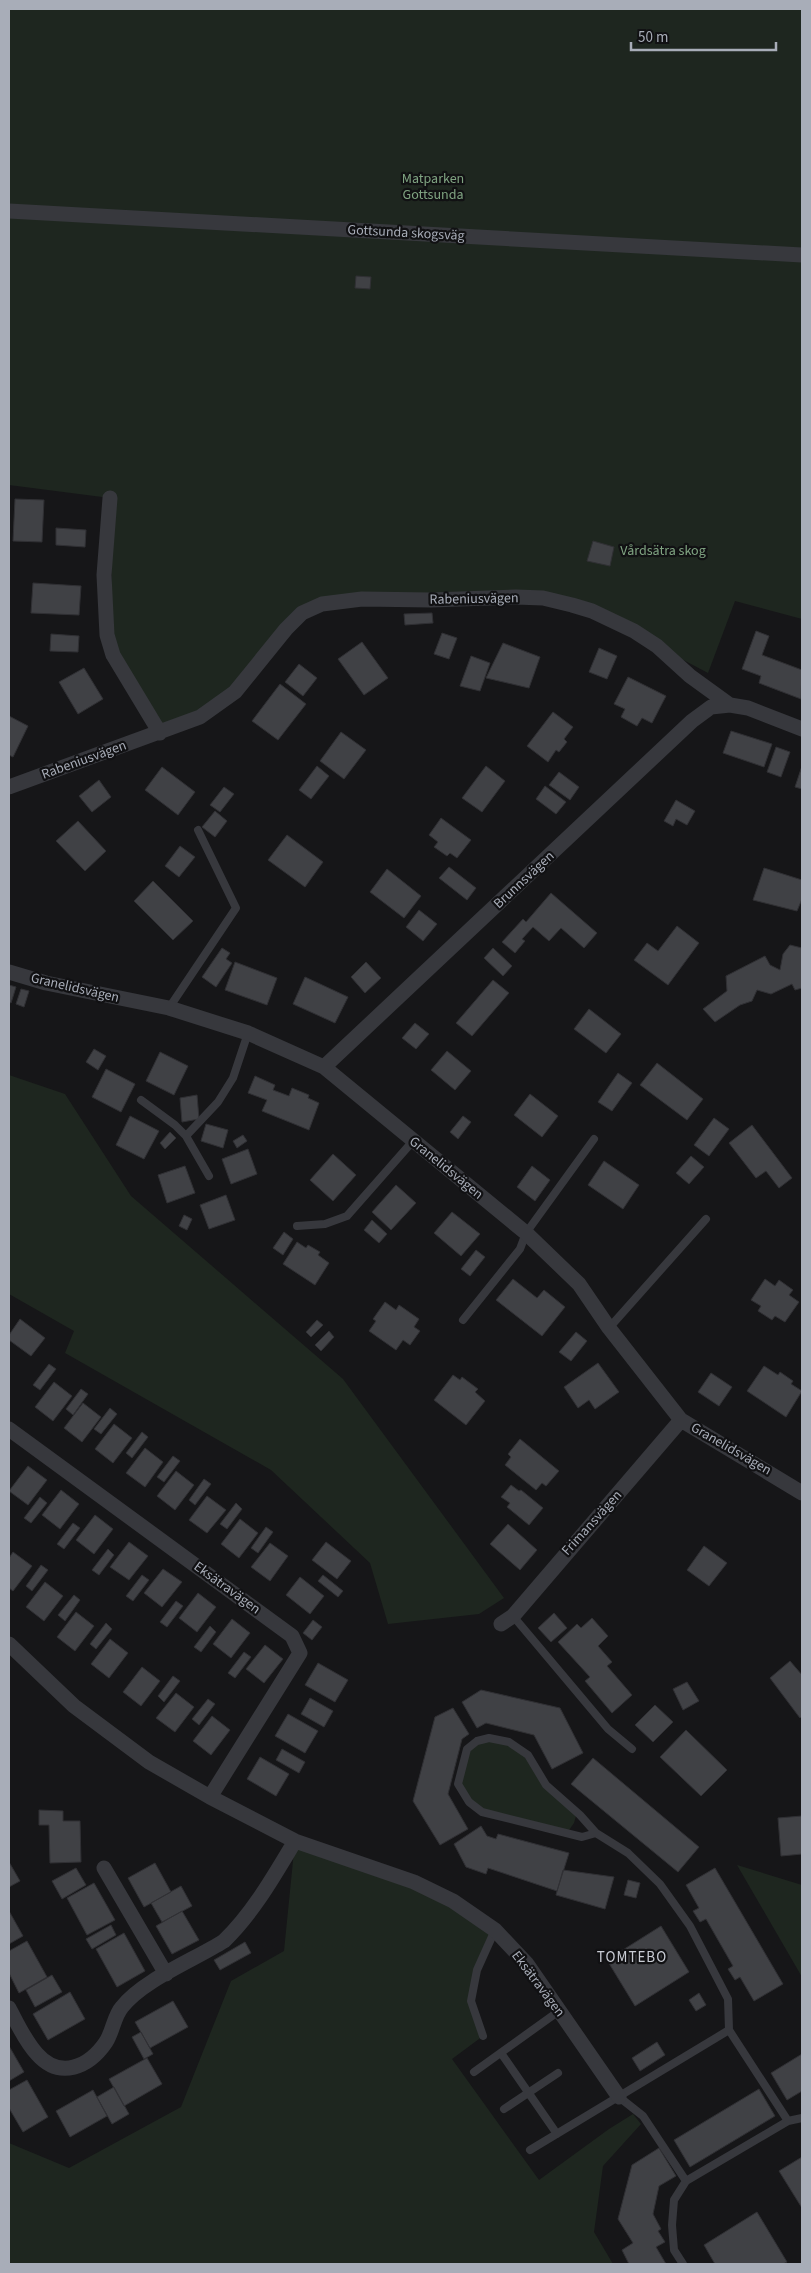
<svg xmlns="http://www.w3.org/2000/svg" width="811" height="2273" font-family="'Source Sans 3',sans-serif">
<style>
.green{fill:#1e261f}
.building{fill:#404145;stroke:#303034}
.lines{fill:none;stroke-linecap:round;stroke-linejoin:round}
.lane{stroke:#37383d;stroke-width:8}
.street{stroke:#37383d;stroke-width:15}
.labels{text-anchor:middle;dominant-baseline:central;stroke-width:4.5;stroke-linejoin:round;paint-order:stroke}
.park-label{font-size:14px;fill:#7fa381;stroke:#111113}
.street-label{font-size:14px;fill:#a8adb8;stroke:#111113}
.neighbourhood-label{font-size:15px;letter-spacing:1px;fill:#c9ccd4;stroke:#111113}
</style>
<rect width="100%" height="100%" fill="#161618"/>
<!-- green -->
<path class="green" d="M9,9H802V619L735,601L708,673L657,646L572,605L362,599L302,613L235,692L160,733L113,655L110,498L9,485Z
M9,1075L65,1094L131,1196L343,1379L504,1598L479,1614L388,1624L370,1563L271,1470L65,1353L74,1331L9,1294Z
M477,1741L509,1742L528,1755L546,1785L577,1812L574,1823L567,1833L482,1812L458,1784L463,1759Z
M295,1841L376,1868L495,1930L477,1970L471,2001L483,2036L452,2059L539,2180L609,2129L633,2114L641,2124L603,2166L594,2232L613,2264H9V2143L69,2168L181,2107L231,1981L284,1951Z
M737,1865L802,1885V1977Z"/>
<!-- building -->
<path class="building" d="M356,276L371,277L370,289L355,288Z
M15,499L44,500L42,542L13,541Z
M56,528L86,530L85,547L56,545Z
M593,541L614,547L610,566L587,561Z
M33,583L81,586L79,615L31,613Z
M432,613L433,623L405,625L404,614Z
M756,631L769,636L762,655L802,670L801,699L759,683L761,676L742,669Z
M442,633L457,638L449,659L434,654Z
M51,634L79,636L78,652L50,651Z
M362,642L388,678L364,695L338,659Z
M503,643L540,657L529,688L486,678Z
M599,648L617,656L607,679L589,672Z
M471,656L490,663L480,691L460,686Z
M299,664L317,678L303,696L285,682Z
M84,668L103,699L78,714L59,682Z
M628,677L666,696L652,723L642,718L637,726L621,717L625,709L614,704Z
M280,684L306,704L278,740L252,721Z
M553,712L573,727L564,739L567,742L559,752L556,750L548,762L527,746Z
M9,716L28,726L13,757L9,755Z
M731,731L772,744L764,767L723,753Z
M341,732L366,750L344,779L320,761Z
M776,747L790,752L781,777L767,772Z
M317,766L329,776L311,799L299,790Z
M486,766L505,781L482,812L462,798Z
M802,766V789L795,787Z
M162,767L195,792L178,815L145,790Z
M559,772L579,787L570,800L549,785Z
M99,780L111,797L92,812L79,796Z
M545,786L566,802L556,814L536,799Z
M224,787L234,794L220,812L210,805Z
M676,800L695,811L687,825L676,819L673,826L664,821Z
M215,811L227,821L215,837L202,827Z
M441,818L471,840L457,858L450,853L447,856L434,847L438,842L429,835Z
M78,821L106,851L85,871L56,841Z
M287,835L323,862L305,887L268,860Z
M180,846L195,857L179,877L165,866Z
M449,867L476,888L467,900L439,878Z
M764,868L802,880V899L797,911L753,900Z
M387,869L421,896L404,918L370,892Z
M153,881L193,921L173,940L134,901Z
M551,893L597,933L584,948L561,928L549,941L533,927L522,939L525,941L515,953L502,942L523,919L526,922Z
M419,910L437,924L423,941L406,927Z
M677,926L699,943L668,985L634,960L647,943L658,951Z
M790,945L802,948V988L795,990L792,984L771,994L757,990L752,1001L740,1005L715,1022L703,1009L727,991L726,976L765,956L770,965L780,970L783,954Z
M222,948L230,953L226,959L232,963L216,987L202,977Z
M493,948L512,966L503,976L484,958Z
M235,962L277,978L267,1005L225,990Z
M366,962L381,978L365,993L351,977Z
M305,977L348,997L335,1023L293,1004Z
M493,980L509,993L472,1036L456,1023Z
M9,985L16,987L11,1003L9,1002Z
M21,989L29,991L24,1007L16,1004Z
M589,1009L621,1034L606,1053L574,1029Z
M415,1023L429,1034L416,1049L402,1038Z
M94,1049L106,1056L98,1070L86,1062Z
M447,1051L471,1071L455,1090L431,1070Z
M160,1052L188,1066L174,1095L146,1081Z
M657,1063L703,1099L687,1120L640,1085Z
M106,1069L135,1084L121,1112L92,1097Z
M618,1073L632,1083L612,1111L598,1102Z
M255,1076L275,1085L273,1090L289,1096L292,1088L309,1095L308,1098L319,1103L309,1130L262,1111L267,1100L248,1093Z
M530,1094L558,1116L542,1137L514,1115Z
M197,1095L199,1119L182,1122L180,1098Z
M130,1116L159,1131L144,1159L116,1145Z
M463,1116L471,1122L458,1139L450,1132Z
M714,1118L729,1129L709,1156L694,1145Z
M206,1124L228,1130L223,1148L201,1141Z
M752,1125L792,1178L779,1188L766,1171L756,1178L729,1143Z
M170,1132L176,1138L165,1149L160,1143Z
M243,1135L247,1141L237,1148L233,1141Z
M248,1149L257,1174L231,1184L222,1159Z
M333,1154L356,1175L333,1201L310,1180Z
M691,1156L704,1167L689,1184L676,1173Z
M604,1161L639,1185L623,1209L588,1185Z
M185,1166L195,1193L167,1203L158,1175Z
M532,1166L550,1180L535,1201L517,1187Z
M396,1185L416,1203L391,1230L372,1212Z
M226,1195L235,1220L209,1229L200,1205Z
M452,1212L480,1234L461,1256L434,1233Z
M184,1215L192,1219L187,1230L179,1226Z
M372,1220L387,1234L379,1243L364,1230Z
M284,1232L293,1239L283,1255L273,1248Z
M297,1242L306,1248L308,1245L320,1252L318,1255L329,1263L315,1285L283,1264Z
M476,1250L485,1257L470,1276L461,1269Z
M513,1279L537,1298L544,1290L565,1307L542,1336L496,1300Z
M765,1279L775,1286L779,1280L793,1290L789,1295L799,1302L785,1322L775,1316L772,1320L758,1311L761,1306L751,1300Z
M385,1302L396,1310L399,1305L419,1319L414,1327L420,1331L410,1345L403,1340L396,1350L369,1331L376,1321L373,1319Z
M20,1319L45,1338L31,1356L9,1340V1335Z
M317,1320L323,1325L311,1337L306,1332Z
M329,1331L334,1337L321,1351L315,1345Z
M576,1332L587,1341L571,1361L559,1352Z
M598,1363L619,1392L595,1409L589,1400L578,1408L564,1387Z
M49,1364L56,1369L40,1390L33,1385Z
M764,1366L778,1375L780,1372L793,1381L791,1384L802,1391L786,1417L747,1391Z
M711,1373L732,1387L719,1406L698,1392Z
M453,1375L460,1380L462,1377L478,1389L475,1392L485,1401L466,1425L434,1400Z
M54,1382L72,1396L53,1421L35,1407Z
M81,1389L88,1394L73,1415L66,1409Z
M83,1403L101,1417L82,1442L64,1428Z
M110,1408L117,1414L101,1434L94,1429Z
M114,1424L132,1438L113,1463L95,1449Z
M142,1432L148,1437L132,1458L126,1453Z
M520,1439L559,1471L546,1486L542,1483L536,1490L505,1465L511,1457L508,1454Z
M145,1448L163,1462L145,1487L126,1473Z
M173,1456L180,1461L164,1482L157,1477Z
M28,1466L47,1480L28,1505L9,1491Z
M176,1471L194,1485L175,1510L157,1496Z
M204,1479L211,1484L195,1505L189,1500Z
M511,1485L519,1491L521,1490L543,1508L529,1525L507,1507L510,1503L501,1497Z
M61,1490L79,1504L60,1529L42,1515Z
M207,1496L226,1510L207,1533L189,1520Z
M40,1497L47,1503L31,1523L24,1518Z
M236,1503L242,1509L227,1529L220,1524Z
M95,1515L113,1529L94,1554L76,1540Z
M240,1519L258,1533L239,1558L221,1544Z
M73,1523L80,1528L64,1549L57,1544Z
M508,1524L537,1550L520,1570L490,1544Z
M266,1527L273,1532L258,1553L251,1548Z
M129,1542L148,1556L129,1580L110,1567Z
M326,1542L351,1561L337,1579L312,1560Z
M270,1543L288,1556L270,1581L251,1567Z
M704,1546L727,1563L709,1586L687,1570Z
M108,1549L114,1555L99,1575L92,1570Z
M13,1552L32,1566L13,1591L9,1588V1558Z
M41,1565L48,1570L32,1591L26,1586Z
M163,1569L182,1582L162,1607L144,1593Z
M142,1575L149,1580L133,1601L126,1596Z
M323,1575L343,1591L338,1597L318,1581Z
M300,1577L324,1596L310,1614L286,1595Z
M45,1582L63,1596L44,1621L26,1607Z
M198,1593L216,1607L197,1632L179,1618Z
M74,1595L80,1600L65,1621L58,1615Z
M176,1601L183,1606L167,1627L160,1622Z
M76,1612L94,1626L75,1651L57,1637Z
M554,1613L567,1628L551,1642L538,1628Z
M592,1618L608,1636L598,1646L612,1662L607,1666L632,1695L612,1713L585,1681L590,1677L558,1642L577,1624L581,1628Z
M232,1619L250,1633L231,1658L213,1644Z
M313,1620L322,1627L312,1640L303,1633Z
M106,1623L112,1629L96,1649L90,1644Z
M210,1626L216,1632L201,1652L194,1647Z
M110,1639L128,1653L109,1678L91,1664Z
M265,1645L283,1659L264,1683L246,1669Z
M244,1652L251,1657L235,1678L228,1673Z
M790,1661L802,1675V1716L800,1718L770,1678Z
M318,1663L348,1680L335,1702L305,1685Z
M142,1667L160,1681L141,1706L123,1692Z
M173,1676L180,1681L164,1702L158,1696Z
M687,1682L699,1701L683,1710L673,1689Z
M481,1690L560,1708L583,1753L552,1769L534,1735L486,1723L477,1728L462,1702Z
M176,1693L194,1707L175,1732L156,1718Z
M310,1698L333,1711L324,1727L301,1714Z
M208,1699L215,1704L199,1725L192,1719Z
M655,1705L673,1722L653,1742L635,1725Z
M453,1708L469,1734L462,1739L448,1794L468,1829L440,1845L413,1801L435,1717Z
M288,1714L318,1731L305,1753L275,1736Z
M212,1716L230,1730L211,1755L193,1741Z
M686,1730L727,1770L701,1796L660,1757Z
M282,1749L305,1762L299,1773L276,1760Z
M260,1757L289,1774L276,1796L247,1779Z
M593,1758L699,1847L678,1872L571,1784Z
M39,1810L63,1811V1821H80L81,1862L50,1863L49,1825H39Z
M802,1816V1854L781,1856L778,1818Z
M481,1826L487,1836L496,1839L498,1834L569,1853L557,1891L488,1868L486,1874L466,1867L454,1844Z
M9,1862L20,1881L9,1887Z
M155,1863L171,1892L144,1907L128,1878Z
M76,1868L86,1885L62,1899L52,1881Z
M715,1868L783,1984L754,2001L740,1977L735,1980L728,1969L733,1966L706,1919L700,1922L693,1911L699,1908L686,1885Z
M563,1870L614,1877L605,1909L556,1895Z
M628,1880L640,1883L636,1898L624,1895Z
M94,1883L115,1920L87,1935L67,1898Z
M181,1886L192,1906L162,1922L151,1903Z
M9,1911L23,1936L9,1944Z
M182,1911L199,1940L172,1954L156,1926Z
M111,1925L116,1935L92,1949L86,1939Z
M661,1926L689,1972L635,2006L607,1960Z
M124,1933L145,1971L117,1987L96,1949Z
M27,1941L47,1977L19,1993L9,1973V1951Z
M245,1942L251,1953L220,1970L214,1960Z
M52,1975L62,1992L35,2007L26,1990Z
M70,1992L85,2019L48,2040L33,2014Z
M699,1993L706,2005L696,2011L689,2000Z
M173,2001L188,2027L150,2048L135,2022Z
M141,2032L153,2054L144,2059L132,2037Z
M657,2042L665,2055L640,2071L632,2058Z
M9,2046L24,2072L9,2081Z
M802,2054V2091L787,2100L771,2073Z
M147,2058L162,2084L124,2106L109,2079Z
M27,2080L48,2117L23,2132L9,2108V2090Z
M114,2087L129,2114L112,2124L97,2097Z
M759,2089L775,2116L690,2167L674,2140Z
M93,2090L107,2116L70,2137L56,2111Z
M659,2148L676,2176L659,2186L653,2214L661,2229L658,2231L665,2242L656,2247L666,2264H629L622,2250L633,2243L618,2219L632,2165Z
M802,2157V2208L779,2171Z
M757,2212L787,2262L783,2264H715L704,2245Z"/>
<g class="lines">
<!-- lane -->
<path class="lane" d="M169,1008L236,908L198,830
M141,1100L175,1125L186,1136
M209,1176L186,1136L218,1102L233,1078L248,1033
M297,1226L325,1224L347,1216L413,1141
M463,1320L520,1249L526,1233L594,1139
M609,1328L706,1219
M513,1616L608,1729L632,1749
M596,1833L580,1815L546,1785L528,1755L509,1742L489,1738L477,1741L467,1749L458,1784L469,1802L482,1812L582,1837L596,1833L628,1853L660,1884L690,1926L728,1999L729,2030L788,2121
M483,2036L471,2001L477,1970L495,1930
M501,2053L557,2134
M474,2072L559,2011
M619,2097L643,2116L686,2181
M504,2109L558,2073
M530,2150L729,2030
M683,2264L674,2250L672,2225L674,2200L686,2181L788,2121L802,2118"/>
<!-- street -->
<path class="street" d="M9,211L802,255
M110,498L104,575L107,635L113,655L160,733
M9,787L200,717L235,692L286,629L302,613L322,604L362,599L431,600L516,597L543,598L572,605L592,611L634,631L657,646L690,676L730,705L748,708L802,729
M9,972L46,983L169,1008L248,1033L324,1067L526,1233L579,1284L609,1328L681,1420L802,1493
M324,1067L692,721L711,707L730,705
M9,1429L292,1636L300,1653L210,1797
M501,1624L513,1616L681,1420
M9,1644L74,1706L149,1762L210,1797L295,1841L414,1882L453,1901L495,1930L527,1964L619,2097
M104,1868L166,1974
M9,2008C17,2023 25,2041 37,2054C60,2080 89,2067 106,2042C113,2031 114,2016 122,2007C143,1980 194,1960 224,1941C253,1913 274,1876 295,1841"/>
</g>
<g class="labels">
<!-- park labels -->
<g class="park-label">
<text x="433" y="179">Matparken<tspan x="433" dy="16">Gottsunda</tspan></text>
<text x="663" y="551">Vårdsätra skog</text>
</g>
<!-- street labels -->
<g class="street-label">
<text transform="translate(406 233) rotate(3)">Gottsunda skogsväg</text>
<text transform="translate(474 599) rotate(-1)">Rabeniusvägen</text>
<text transform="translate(84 760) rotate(-20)">Rabeniusvägen</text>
<text transform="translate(524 880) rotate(-43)">Brunnsvägen</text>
<text transform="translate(75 988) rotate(13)">Granelidsvägen</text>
<text transform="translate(446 1168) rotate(39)">Granelidsvägen</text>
<text transform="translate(731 1449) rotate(30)">Granelidsvägen</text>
<text transform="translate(592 1523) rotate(-48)">Frimansvägen</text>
<text transform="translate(227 1588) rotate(36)">Eksätravägen</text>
<text transform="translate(538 1984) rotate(53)">Eksätravägen</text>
</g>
<!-- neighbourhood labels -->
<g class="neighbourhood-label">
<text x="632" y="1957">TOMTEBO</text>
</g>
</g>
<!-- border -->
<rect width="811" height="2273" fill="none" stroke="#a8adb8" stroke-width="20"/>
<!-- scale -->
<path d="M631 42v8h145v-8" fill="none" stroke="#a8adb8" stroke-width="2.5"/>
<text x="638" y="42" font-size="15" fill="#a8adb8" stroke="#111113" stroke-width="4" paint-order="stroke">50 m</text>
</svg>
